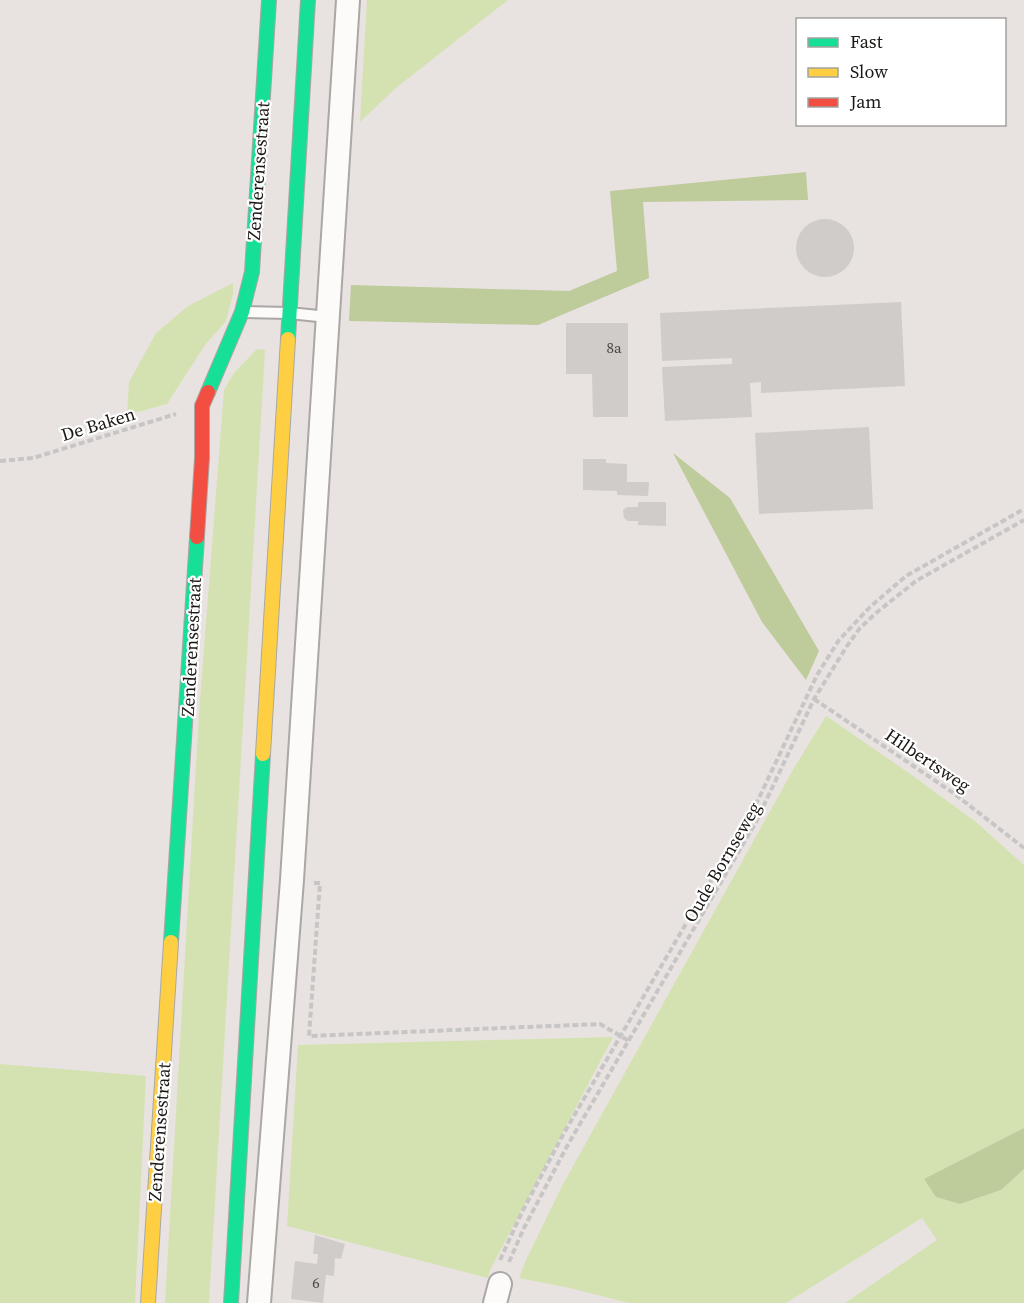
<svg xmlns="http://www.w3.org/2000/svg" width="1024" height="1303" font-family="'Source Serif 4',serif">
<style>
.green{fill:#d4e2b1}
.forest{fill:#becb9a}
.building{fill:#d0ccc9}
.lines{fill:none;stroke-linecap:round;stroke-linejoin:round}
.lane-casing{stroke:#aaa7a5;stroke-width:14}
.street-casing{stroke:#aaa7a5;stroke-width:26}
.fast-casing{stroke:#aaa7a5;stroke-width:16}
.slow-casing{stroke:#aaa7a5;stroke-width:16}
.jam-casing{stroke:#aaa7a5;stroke-width:16}
.path{stroke:#c7c5c5;stroke-width:4;stroke-dasharray:6 3;stroke-linecap:butt}
.lane{stroke:#fcfbfa;stroke-width:10}
.street{stroke:#fcfbfa;stroke-width:22}
.fast{stroke:#16e098;stroke-width:14}
.slow{stroke:#ffcf43;stroke-width:14}
.jam{stroke:#f24e42;stroke-width:14}
.labels{text-anchor:middle;dominant-baseline:central;stroke-width:4.5;stroke-linejoin:round;paint-order:stroke}
.number-label{font-size:15px;fill:#4a4644}
.street-label{font-size:18px;fill:#1a1715;stroke:#fff}
</style>
<rect width="100%" height="100%" fill="#e8e3e0"/>
<!-- green -->
<path class="green" d="M367,0H508L397,87L360,122Z
M233,283V294L226,321L205,345L167,404L127,415L129,382L156,333L188,306Z
M257,349L265,350L209,1303H165L199,713L224,390L234,373Z
M826,716L909,773L976,822L1024,865V1128L925,1179L936,1197L960,1204L1001,1190L1024,1169V1303H845L937,1240L922,1218L786,1303H629L570,1288L519,1278L526,1260L562,1186L794,768Z
M613,1037L490,1270L488,1278L287,1226L298,1045Z
M0,1064L146,1076L135,1303H0Z"/>
<!-- forest -->
<path class="forest" d="M806,172L808,200L643,202L649,278L538,325L349,321L351,285L569,291L617,271L610,191Z
M673,453L730,498L819,651L806,680L762,622Z
M1024,1128V1169L1001,1190L960,1204L936,1197L924,1179Z"/>
<!-- building -->
<path class="building" d="M796 248a29 29 0 1 1 58 0a29 29 0 1 1-58 0Z
M901,302L905,386L761,393V382L750,383L752,417L665,421L662,367L732,364V358L662,361L660,313Z
M566,323H628V417H593L592,374H566Z
M869,427L873,509L759,514L755,433Z
M583,459H606V463L627,464V482H649L648,496L617,495V491L583,490Z
M638,502H666V526L638,525V521H628L624,518L623,510L627,507H638Z
M315,1235L345,1244L341,1259L335,1258L334,1276L326,1275L323,1303L291,1299L295,1261L317,1264L318,1254H313Z"/>
<g class="lines">
<defs>
<path id="lane" d="M245,312L289,313L328,317"/>
<path id="street" d="M259,1303L292,880L348,0
M495,1303L500,1284"/>
<path id="fast" d="M288,339L308,0
M208,392L242,312L252,272L269,0
M171,942L197,537
M231,1303L263,754"/>
<path id="slow" d="M263,754L288,339
M148,1303L171,942"/>
<path id="jam" d="M197,537L202,458V406L208,392"/>
</defs>
<!-- lane casing -->
<use href="#lane" class="lane-casing"/>
<!-- street casing -->
<use href="#street" class="street-casing"/>
<!-- fast casing -->
<use href="#fast" class="fast-casing"/>
<!-- slow casing -->
<use href="#slow" class="slow-casing"/>
<!-- jam casing -->
<use href="#jam" class="jam-casing"/>
<!-- path -->
<path class="path" d="M0,461L33,458L176,414
M814,699L952,792L1024,848
M314,883H320L309,1036L600,1024L629,1041
M500,1260L522,1212L564,1133L758,800L817,675L839,640L870,607L906,576L1024,509
M509,1262L524,1228L566,1148L756,822L814,699L847,646L860,628L876,613L916,581L1024,520"/>
<!-- lane -->
<use href="#lane" class="lane"/>
<!-- street -->
<use href="#street" class="street"/>
<!-- fast -->
<use href="#fast" class="fast"/>
<!-- slow -->
<use href="#slow" class="slow"/>
<!-- jam -->
<use href="#jam" class="jam"/>
</g>
<g class="labels">
<!-- number labels -->
<g class="number-label">
<text x="614" y="347">8a</text>
<text x="316" y="1282">6</text>
</g>
<!-- street labels -->
<g class="street-label">
<text transform="translate(258 171) rotate(-86)">Zenderensestraat</text>
<text transform="translate(98 424) rotate(-17)">De Baken</text>
<text transform="translate(191 647) rotate(-87)">Zenderensestraat</text>
<text transform="translate(928 760) rotate(34)">Hilbertsweg</text>
<text transform="translate(722 862) rotate(-60)">Oude Bornseweg</text>
<text transform="translate(159 1132) rotate(-86)">Zenderensestraat</text>
</g>
</g>
<!-- legend -->
<rect x="796" y="18" width="210" height="108" fill="#ffffff" stroke="#a3a2a1" stroke-width="1.5"/>
<rect x="808" y="38" width="30" height="9" fill="#16e098" stroke="#a3a2a1" stroke-width="1.5"/>
<text x="850" y="48" font-size="18" fill="#1a1715">Fast</text>
<rect x="808" y="68" width="30" height="9" fill="#ffcf43" stroke="#a3a2a1" stroke-width="1.5"/>
<text x="850" y="78" font-size="18" fill="#1a1715">Slow</text>
<rect x="808" y="98" width="30" height="9" fill="#f24e42" stroke="#a3a2a1" stroke-width="1.5"/>
<text x="850" y="108" font-size="18" fill="#1a1715">Jam</text>
</svg>
